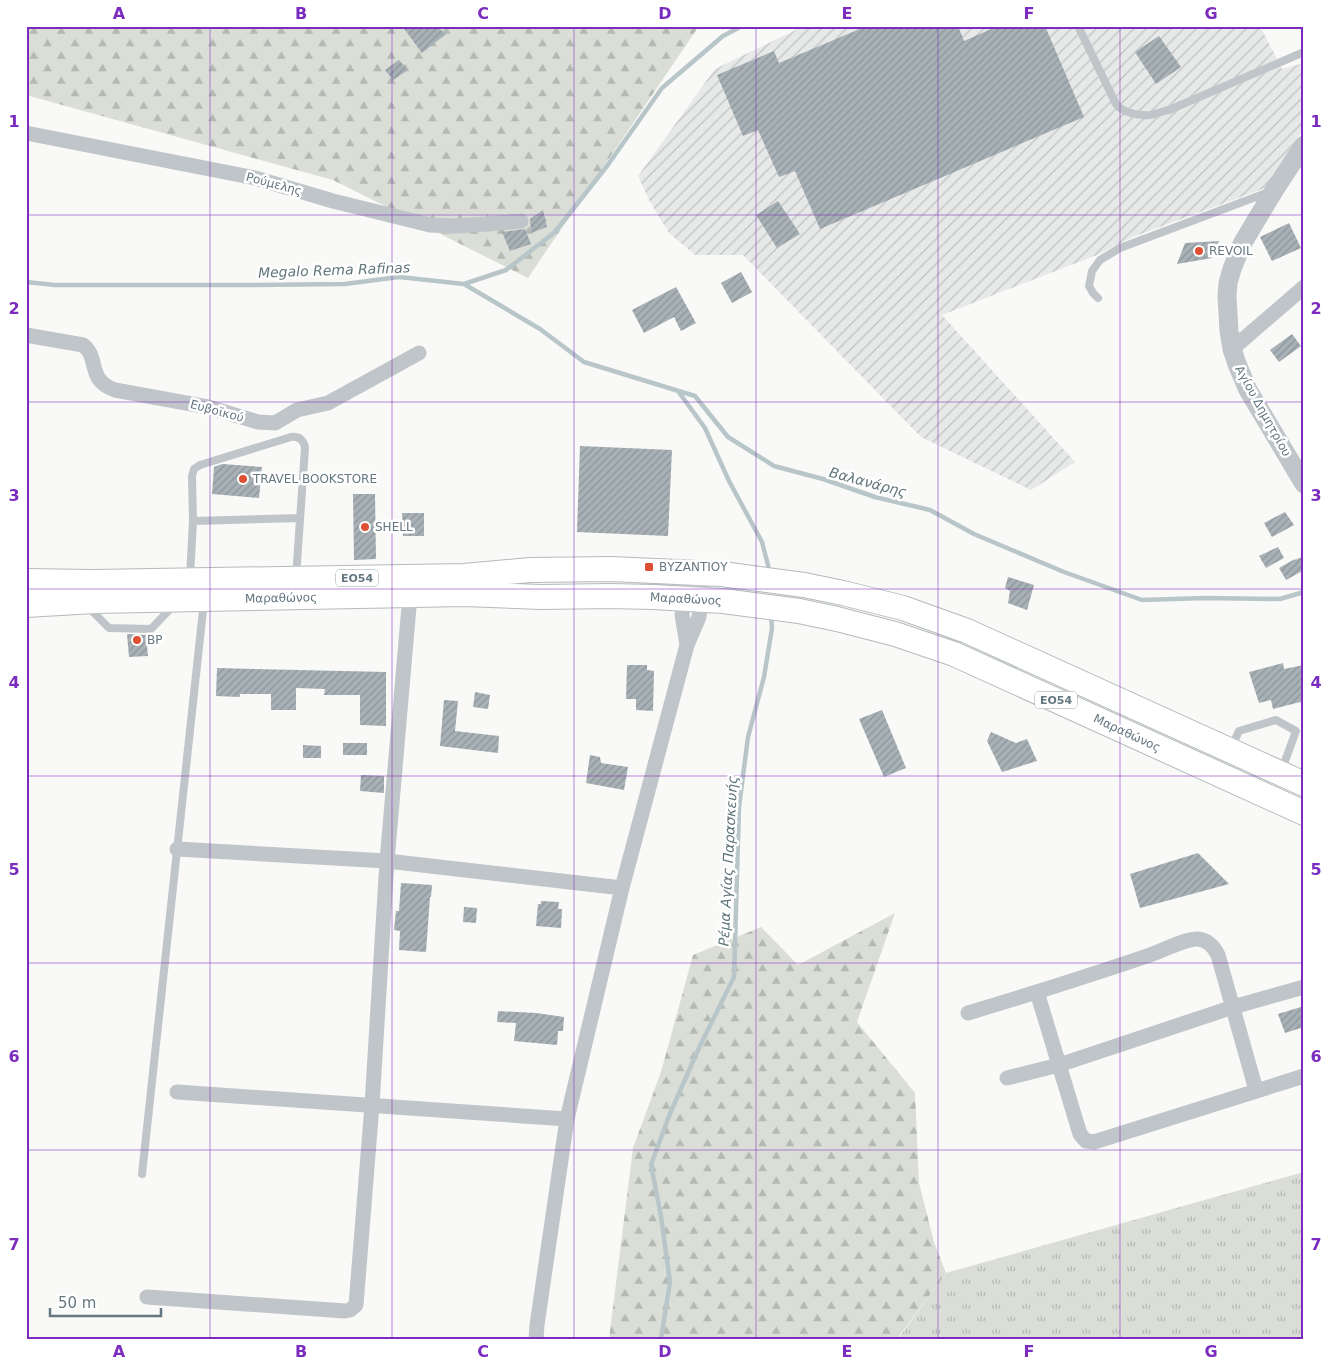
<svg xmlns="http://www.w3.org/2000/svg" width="1330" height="1365" font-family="'DejaVu Sans',sans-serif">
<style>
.industrial{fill:url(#industrial-furrows)}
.grass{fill:url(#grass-tufts)}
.forest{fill:url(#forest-firs)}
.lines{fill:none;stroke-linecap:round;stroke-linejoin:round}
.stream{stroke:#b8c6c9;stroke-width:4.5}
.building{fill:url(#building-hatch)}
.primary-casing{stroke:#b4babd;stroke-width:26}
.service{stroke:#c0c5c9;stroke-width:8}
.minor{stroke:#c0c5c9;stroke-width:15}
.tertiary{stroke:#c0c5c9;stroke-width:19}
.primary{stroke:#fff;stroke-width:24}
.grid{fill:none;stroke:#7b2cbf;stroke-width:1;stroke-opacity:0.55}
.poi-dot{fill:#df4f31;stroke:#fff;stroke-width:2}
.labels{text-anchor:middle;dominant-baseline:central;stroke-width:5;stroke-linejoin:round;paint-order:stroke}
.shield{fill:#fff;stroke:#93a0a7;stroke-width:1}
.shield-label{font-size:11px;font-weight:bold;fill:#657781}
.street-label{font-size:12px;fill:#657781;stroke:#fff}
.poi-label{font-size:12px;fill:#657781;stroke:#fff;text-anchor:start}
.water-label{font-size:14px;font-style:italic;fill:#60767b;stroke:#fff}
.neatline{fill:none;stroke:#7b2cbf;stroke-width:2}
.grid-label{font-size:16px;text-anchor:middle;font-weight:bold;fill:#7b2cbf}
</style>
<defs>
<pattern id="industrial-furrows" width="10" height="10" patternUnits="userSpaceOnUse" patternTransform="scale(1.25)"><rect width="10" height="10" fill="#e7e9e8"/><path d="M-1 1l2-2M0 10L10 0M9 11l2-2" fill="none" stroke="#bfc2c1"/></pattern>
<pattern id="grass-tufts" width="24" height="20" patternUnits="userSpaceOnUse" patternTransform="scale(1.25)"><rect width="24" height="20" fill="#daded6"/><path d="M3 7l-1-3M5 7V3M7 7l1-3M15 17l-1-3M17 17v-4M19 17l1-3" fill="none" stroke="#b4b9b3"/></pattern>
<pattern id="forest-firs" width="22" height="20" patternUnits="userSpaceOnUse" patternTransform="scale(1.25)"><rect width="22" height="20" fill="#daded6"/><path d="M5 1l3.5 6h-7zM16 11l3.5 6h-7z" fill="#b4b9b3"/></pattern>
<pattern id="building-hatch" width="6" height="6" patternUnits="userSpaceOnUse" patternTransform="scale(1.25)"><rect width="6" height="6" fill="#a7b1b6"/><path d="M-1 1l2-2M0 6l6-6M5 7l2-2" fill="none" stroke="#8c9599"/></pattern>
</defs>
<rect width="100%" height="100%" fill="#f9f9f7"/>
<!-- industrial -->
<path class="industrial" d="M804,26H1260L1282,69L1304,63V128L1268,187L1133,237L1097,255L942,315L1075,462L1031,490L921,437L743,255H695L669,233L650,202L638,176L715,69Z"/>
<!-- grass -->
<path class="grass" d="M1304,1172V1339H898L946,1273Z"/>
<!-- forest -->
<path class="forest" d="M26,26H699L528,278L333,180L26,95Z
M895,913L857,1022L915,1093L919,1183L934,1242L946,1273L897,1339H609L633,1148L661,1072L693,955L761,927L798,965Z"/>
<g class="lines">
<!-- stream -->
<path class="stream" d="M26,282L55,285H248L345,284L399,277L464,284L506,270L555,232L607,166L662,88L723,36L742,26
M464,284L540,329L584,362L695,396L728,437L774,466L823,479L875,497L930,510L974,534L1064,572L1142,600L1205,598L1280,599L1304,592
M678,391L705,428L729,481L762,542L768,565L769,573
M661,1339L670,1282L661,1216L651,1165L669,1116L698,1050L734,977L739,807L748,737L764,677L772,628L771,613"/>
</g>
<!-- building -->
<path class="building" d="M402,26H436L446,34L422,53Z
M867,26H958L964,41L998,26H1045L1084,117L820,229L795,171L779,177L758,130L743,136L717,75L774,51L779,63Z
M1159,36L1181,67L1156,84L1135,52Z
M399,60L408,70L393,80L385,70Z
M778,201L800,234L777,248L756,215Z
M543,210L547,227L531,233L530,219Z
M1289,223L1301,248L1272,261L1260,237Z
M525,229L531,244L510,251L502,232Z
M1219,241L1212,258L1177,264L1185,243Z
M741,272L752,292L732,303L721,283Z
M676,287L696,323L681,331L674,317L644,333L632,310Z
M1292,334L1301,346L1279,362L1270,350Z
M580,446L672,450L668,536L577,532Z
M222,464L262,467L259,498L212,494L214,467Z
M353,494H375L376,559L354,560Z
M1285,512L1294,525L1272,537L1264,523Z
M402,513H424V536H403Z
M1278,547L1284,558L1266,568L1259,556Z
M1304,556V570L1286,580L1279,568L1295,559V560Z
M1008,577L1034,585L1027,610L1008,603L1010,591L1005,588Z
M127,634L146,635L148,656L129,657Z
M1283,663L1284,669L1304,665V701L1273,709L1271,700L1259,703L1249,672Z
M627,665H647V670L654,671L653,711L636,710V699H626Z
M217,668L386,672V726L360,725V695H324L325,689L296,688V710H271V694H240V697L216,696Z
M475,692L490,695L488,709L473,707Z
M444,700L458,701L455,731L499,736L498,753L440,746Z
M882,710L906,768L884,777L859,719Z
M991,732L1016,743L1027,739L1037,761L1002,772L987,741Z
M343,743H367V755H343Z
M303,745L321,746V758H303Z
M590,755L600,757L601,763L628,767L624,790L586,783Z
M361,775L384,776V793L360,791Z
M1198,853L1229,884L1140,908L1130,874Z
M401,883L432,885L431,897H430L426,952L399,950L400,931L394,930L396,911H399Z
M541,901L559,902L558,909H562L561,928L536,926L538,904H541Z
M464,907L477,908L476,923L463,922Z
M1304,1006V1027L1285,1033L1278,1014Z
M498,1011L536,1013L564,1017L563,1031H558L557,1045L514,1041L516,1023L497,1022Z"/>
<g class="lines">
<defs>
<path id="primary" d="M26,581L93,582L464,576L530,570L611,569L722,574L804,585L843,593L903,608L967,631L1304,784
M26,605L94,601L465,594L541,597L609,596L654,597L723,601L799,611L837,619L895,634L954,654L1304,813"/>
</defs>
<!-- primary casing -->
<use href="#primary" class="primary-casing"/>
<!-- service -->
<path class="service" d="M1078,26L1116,104C1123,113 1139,116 1150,115C1156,114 1163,111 1169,110L1304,52
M1098,298L1093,293L1089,286L1092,271L1100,260L1120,248L1269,192
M193,521L300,518
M190,577L193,521L192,476L194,469L200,465L291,437C299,436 304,440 305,448L296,577
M87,606L109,628L151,629L174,605
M1231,748L1239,731L1276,720L1296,731L1281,772
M142,1174L204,601"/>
<!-- minor -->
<path class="minor" d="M26,133L255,178L333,201L430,225L456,226L487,224L521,221
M26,335L83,345C100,358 86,380 115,390L208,407L258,422L275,423L297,410L328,403L419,353
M1232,349L1304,287
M687,645L682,615L687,572
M177,849L387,861L622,888
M1037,992L1080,1134L1086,1141L1094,1142L1304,1076
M968,1013C1028,995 1088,976 1147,956C1160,952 1186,938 1198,939C1208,940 1214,947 1218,955L1256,1090
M1007,1078L1059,1065L1233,1007L1304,987
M177,1092L567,1119
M147,1297L345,1311L350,1310L356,1305L372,1105L387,861L410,595
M536,1339L537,1325L567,1119L622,888L687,645L699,617L704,573"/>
<!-- tertiary -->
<path class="tertiary" d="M1304,145L1275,189L1242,244L1232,269L1228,283L1227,296L1229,331L1232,349L1237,364L1248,390L1304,484"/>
<!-- primary -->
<use href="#primary" class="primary"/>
</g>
<!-- grid -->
<path class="grid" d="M210,26V1339M392,26V1339M574,26V1339M756,26V1339M938,26V1339M1120,26V1339M26,215H1304M26,402H1304M26,589H1304M26,776H1304M26,963H1304M26,1150H1304"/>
<!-- markers -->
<g class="poi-dot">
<circle cx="1199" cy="251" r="5"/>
<circle cx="243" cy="479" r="5"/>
<circle cx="365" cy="527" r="5"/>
<rect x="644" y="562" width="10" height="10" rx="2.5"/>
<circle cx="137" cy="640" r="5"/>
</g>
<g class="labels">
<!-- shield labels -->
<g class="shield">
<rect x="336" y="569.5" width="42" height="17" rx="4"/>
<rect x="1035" y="691.5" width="42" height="17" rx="4"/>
</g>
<g class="shield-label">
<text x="357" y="578">ΕΟ54</text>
<text x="1056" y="700">ΕΟ54</text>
</g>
<!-- street labels -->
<g class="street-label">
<text transform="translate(274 184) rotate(15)">Ρούμελης</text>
<text transform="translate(217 411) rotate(15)">Ευβοϊκού</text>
<text transform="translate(1263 411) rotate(61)">Αγίου Δημητρίου</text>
<text transform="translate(281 598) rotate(-1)">Μαραθώνος</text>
<text transform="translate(686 599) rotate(3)">Μαραθώνος</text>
<text transform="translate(1127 733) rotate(25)">Μαραθώνος</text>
</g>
<!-- poi labels -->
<g class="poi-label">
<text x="1209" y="251">REVOIL</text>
<text x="253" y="479">TRAVEL BOOKSTORE</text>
<text x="375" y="527">SHELL</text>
<text x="659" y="567">ΒΥΖΑΝΤΙΟΥ</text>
<text x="147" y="640">BP</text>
</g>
<!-- water labels -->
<g class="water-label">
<text transform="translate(334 270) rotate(-2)">Megalo Rema Rafinas</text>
<text transform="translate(868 482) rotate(15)">Βαλανάρης</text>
<text transform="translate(728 861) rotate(-87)">Ρέμα Αγίας Παρασκευής</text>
</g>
</g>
<!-- border -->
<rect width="1330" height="1365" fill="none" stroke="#ffffff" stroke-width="55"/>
<!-- scale -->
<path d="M50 1308v8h111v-8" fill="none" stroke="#657781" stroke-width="2.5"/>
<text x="58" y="1308" font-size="15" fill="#657781" stroke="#ffffff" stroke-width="4" paint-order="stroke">50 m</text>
<rect x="28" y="28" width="1274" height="1310" class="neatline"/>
<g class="grid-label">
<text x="119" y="19">A</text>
<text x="301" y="19">B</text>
<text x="483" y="19">C</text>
<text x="665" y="19">D</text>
<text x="847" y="19">E</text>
<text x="1029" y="19">F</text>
<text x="1211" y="19">G</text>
<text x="14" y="127">1</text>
<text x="1316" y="127">1</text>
<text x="14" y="314">2</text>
<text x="1316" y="314">2</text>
<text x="14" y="501">3</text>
<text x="1316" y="501">3</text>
<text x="14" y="688">4</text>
<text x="1316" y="688">4</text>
<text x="14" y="875">5</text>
<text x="1316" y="875">5</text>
<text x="14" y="1062">6</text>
<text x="1316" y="1062">6</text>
<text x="14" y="1250">7</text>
<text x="1316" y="1250">7</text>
<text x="119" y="1357">A</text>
<text x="301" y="1357">B</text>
<text x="483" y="1357">C</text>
<text x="665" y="1357">D</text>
<text x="847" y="1357">E</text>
<text x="1029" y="1357">F</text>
<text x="1211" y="1357">G</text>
</g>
</svg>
